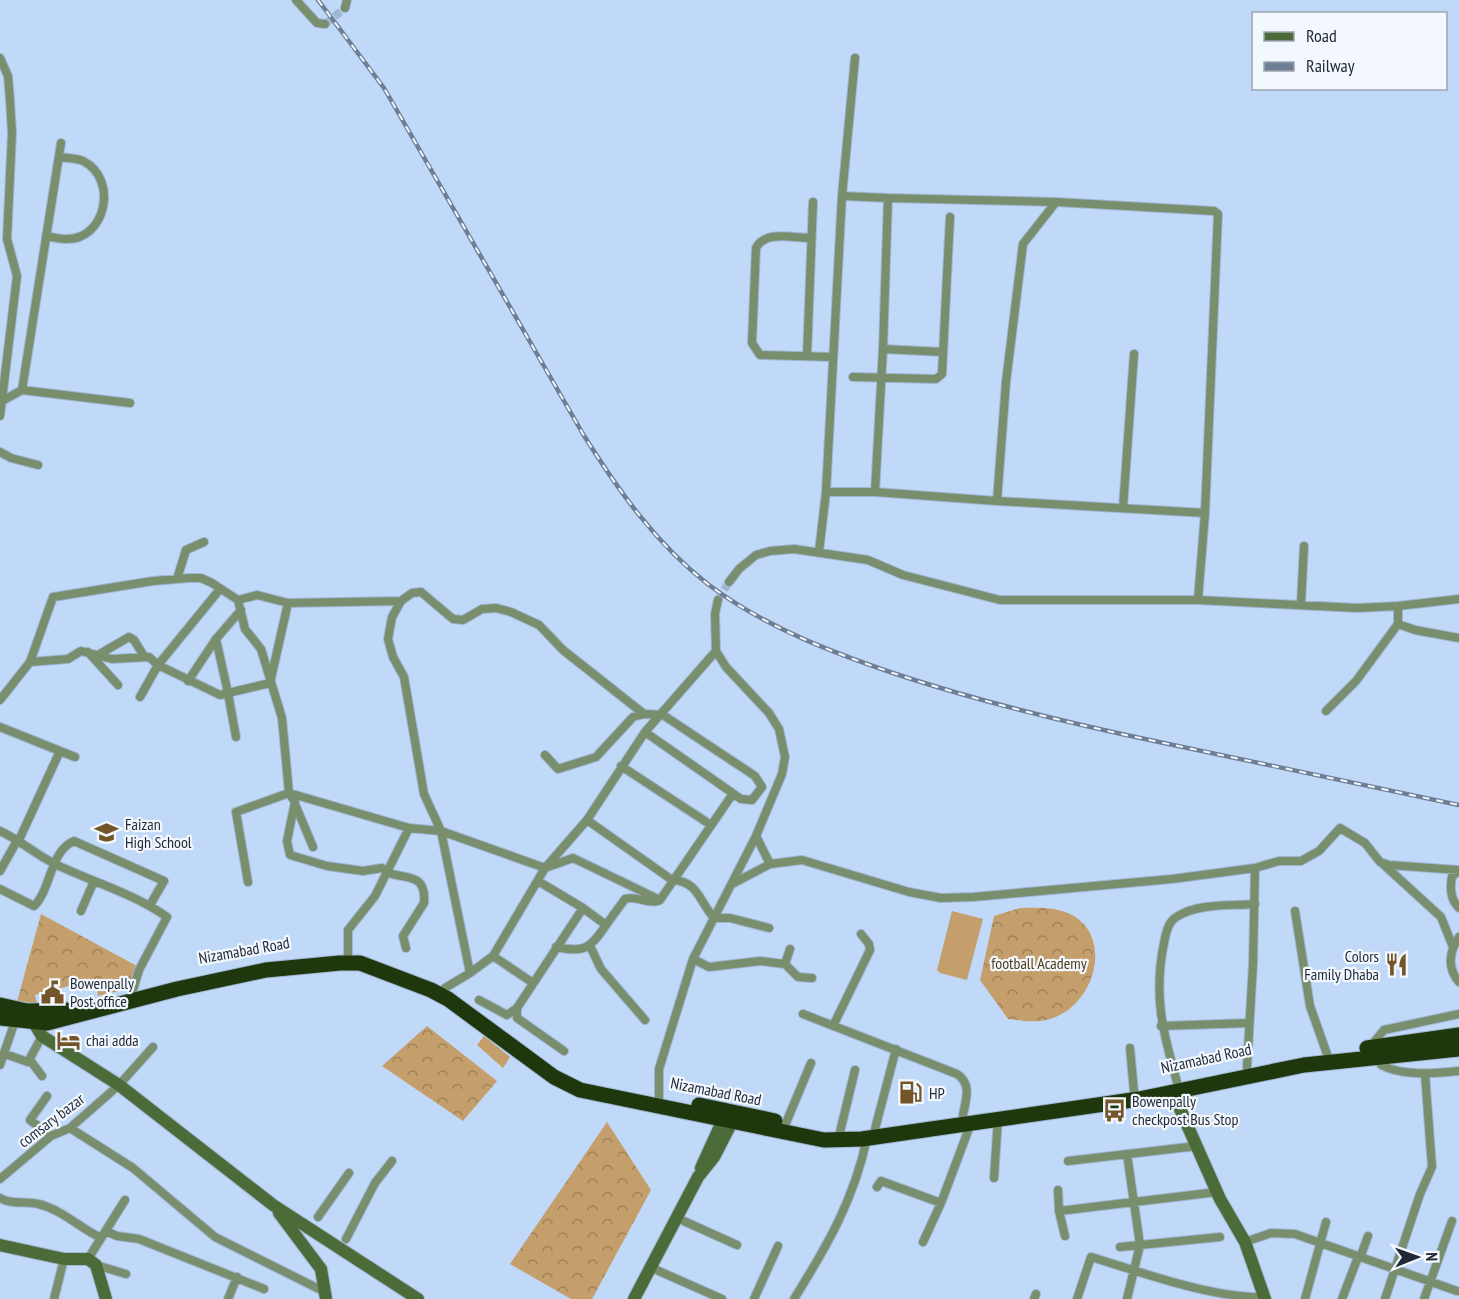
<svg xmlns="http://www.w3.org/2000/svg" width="1459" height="1299" font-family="'PT Sans Narrow',sans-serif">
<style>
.forest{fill:url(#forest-crowns)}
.garden{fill:#c49f6c}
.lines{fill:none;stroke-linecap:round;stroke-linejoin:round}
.street-tunnel{stroke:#a0b6d2;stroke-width:8;stroke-dasharray:8 4;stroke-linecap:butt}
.street-casing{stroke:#a0b6d2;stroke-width:10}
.secondary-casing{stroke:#a0b6d2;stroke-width:14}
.highway-casing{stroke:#a0b6d2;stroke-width:17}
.street{stroke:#788e6d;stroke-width:8}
.secondary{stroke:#4b6b39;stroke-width:12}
.highway{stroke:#1e370d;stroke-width:15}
.rail-casing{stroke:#6e7f95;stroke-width:4.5}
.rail{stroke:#f3f8ff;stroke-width:2;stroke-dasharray:7;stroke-linecap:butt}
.labels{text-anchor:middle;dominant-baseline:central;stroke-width:4.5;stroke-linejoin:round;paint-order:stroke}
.poi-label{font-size:16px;fill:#1f2834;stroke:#f3f8ff;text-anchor:start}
.street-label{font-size:16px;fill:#1f2834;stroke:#f3f8ff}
.park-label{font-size:16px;fill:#533b17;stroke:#f3f8ff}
</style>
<defs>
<pattern id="forest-crowns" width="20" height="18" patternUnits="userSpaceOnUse" patternTransform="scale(1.5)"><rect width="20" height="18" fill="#c49f6c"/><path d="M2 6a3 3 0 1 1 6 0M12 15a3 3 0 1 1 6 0" fill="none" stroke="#9f825a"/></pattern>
</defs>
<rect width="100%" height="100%" fill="#c0d9f9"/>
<!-- forest -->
<path class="forest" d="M1020,908C1032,908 1046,907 1058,910C1113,922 1102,995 1058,1016C1041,1024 1025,1021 1008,1019L980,980L994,916Z
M41,914L137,966L131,988L98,996L95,979L35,995L39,1012L15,1009Z
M427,1026L497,1081L463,1121L382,1066Z
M484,1036L510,1057L503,1068L477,1045Z
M607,1122L651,1190L592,1299H571L510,1264Z"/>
<!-- garden -->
<path class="garden" d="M952,911L983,919L967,980L940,973L937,970Z"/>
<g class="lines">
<!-- street-tunnel -->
<path class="street-tunnel" d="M325,24L345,8
M718,600L729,582"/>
<defs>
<path id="street" d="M296,0L317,23L325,24
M345,8L347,0
M0,58L8,76L10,100L12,133L7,239L17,276L0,416
M842,196L888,198L883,349
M46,236C52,237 59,239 65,239C106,241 119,179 83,161C77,158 66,158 59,157
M811,238C793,238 765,230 756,248L752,343L760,355L832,357
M807,356L813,202
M853,377L936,379L942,374L950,217
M22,390L61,143
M2,401L22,390L130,403
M0,452L11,458L38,465
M826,492H875L883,349L943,352
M875,492L997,501L1006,382L1023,244L1056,202L888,198
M997,501L1205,513L1218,214L1214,211L1056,202
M1123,508L1134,354
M819,552L826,492L842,196L855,58
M177,579L186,550L204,542
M729,582L739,569L756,555L770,551L794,549L868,560L903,575L1000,600H1198L1205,513
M238,600L257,595L288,603L401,601
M1198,600L1357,608L1398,606V624L1415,630L1459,638
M1301,604L1304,546
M1398,606L1459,599
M216,639L228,693L220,695L158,665L220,589
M88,652L118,685
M98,655L129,637L134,640L144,656
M30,662L68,659L81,651L112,659L149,657L158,665L140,697
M188,681L216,639L241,610
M0,700L30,662L53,597L153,581L189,578H201L212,583L238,600L245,629L261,649L282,718L289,793L409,828L441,831L545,868L587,820L645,732L716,651
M1326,711L1356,681L1398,624
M0,727L75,757
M236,737L228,693L270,683L288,603
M545,755L558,769L596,757L633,717L644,714
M621,766L711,825
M295,804L313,847
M587,820L672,880C698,881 699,901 714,918H730L769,928
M0,831C20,840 35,854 55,864C92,882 133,893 167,917L139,970L133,990
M19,840L60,751
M770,864L802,860L909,892L941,898L973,897L1172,879L1255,868L1279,861H1301L1319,851L1340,828L1365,843L1380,862L1389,865L1459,870
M1383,864L1441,917L1453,947
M0,871L18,839
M1459,871L1452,876C1450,888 1450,899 1459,908
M538,881L583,908L517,1008V1018L564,1051
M248,882L236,812L289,793L295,802L287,841L290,855L327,866L363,871L382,868C397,883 427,867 424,903L403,936L406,948
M732,884L770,864L756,836
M0,889L34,906C51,890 50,851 74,841L164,881L150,905
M583,908L606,925L625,899C637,895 646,904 658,901
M81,911L94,881
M1295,911L1310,1006L1327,1054
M1459,937C1449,952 1447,968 1459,982
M590,946L601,969L645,1020
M556,947C584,953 590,949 606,925
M348,955V930L375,896L409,828
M493,956L533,983
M693,959L709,967L760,961L785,964L790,949
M785,964L798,977L812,978
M470,973L493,956L545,868L573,858L660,900L732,795
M445,988L470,973L441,831L424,794L404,677L393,657L388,639L392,617L401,601L412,593L421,592L453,619L463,620L482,609L496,608L511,612L539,625L563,650L644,714L663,715L755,776L762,787L752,800L741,799L645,732
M479,1000L507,1015L517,1008
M803,1014L957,1074C972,1084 966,1099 963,1115
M833,1026L870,950L869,944L861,934
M1161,1026L1249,1023
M1370,1047L1384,1030L1459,1014
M1130,1048L1134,1092
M5,1054L28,1062L42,1036
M1379,1056L1381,1065C1405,1077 1433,1073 1459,1071
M30,1060L42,1076
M0,1065L15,1021
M1247,1067L1253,964L1255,868
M1177,1082C1163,1033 1153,995 1164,943C1166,933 1168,921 1178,916C1199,903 1231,906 1255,904
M47,1096L30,1120L51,1136
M659,1098V1069L693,959L756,836L782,774L785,757L779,729L769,713L726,667L716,651L715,614L718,600
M786,1123L811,1063
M70,1128L133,1168L215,1237L325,1292
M875,1129L896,1049
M840,1132L855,1070
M1127,1154L1140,1245L1127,1299
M1068,1161L1197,1146
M994,1178L998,1119
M0,1179L51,1136L70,1128L119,1085L153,1047
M877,1187L881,1181L941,1203
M1058,1190L1059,1211L1065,1236
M0,1198C11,1205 26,1201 38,1204C61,1209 80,1228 101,1238
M1059,1211L1217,1192
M318,1217L349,1173
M677,1218L737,1245
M106,1231L117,1236L139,1239L264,1289
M346,1239L375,1183L392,1161
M923,1242L941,1203L971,1123
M1245,1242L1271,1233L1295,1234L1457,1291
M1120,1247L1220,1237
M1360,1258L1368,1236
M88,1259L125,1200
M96,1265L126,1274
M652,1268L722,1299
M54,1299L64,1259
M228,1299L237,1277
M754,1299L778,1246
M794,1299C827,1246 854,1200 867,1138
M1034,1299L1036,1294
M1077,1299L1091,1257C1141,1272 1213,1299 1265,1297
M1305,1299L1326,1222
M1342,1299L1358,1257
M1385,1299L1420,1194L1432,1167L1425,1074
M1424,1299L1452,1221"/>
<path id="secondary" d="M34,1023L42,1036L119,1085L273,1205L418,1299
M1173,1093L1220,1199L1245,1242L1265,1299
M701,1168L726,1113
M279,1213L321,1269L326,1299
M0,1245L64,1259H88L96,1265L106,1299
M634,1299L698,1177L714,1157L732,1122L739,1116"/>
<path id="highway" d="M0,1005L27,1011L67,1010
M0,1018L47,1023L177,989L266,970L340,963H360L431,990L448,999L554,1077L580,1090L824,1140L862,1139L1139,1099L1304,1065L1459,1049
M1367,1048L1459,1035
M699,1105L775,1121"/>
</defs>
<!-- street casing -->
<use href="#street" class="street-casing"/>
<!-- secondary casing -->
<use href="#secondary" class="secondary-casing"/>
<!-- highway casing -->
<use href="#highway" class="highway-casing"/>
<!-- street -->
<use href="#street" class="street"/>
<!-- secondary -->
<use href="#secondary" class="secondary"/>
<!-- highway -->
<use href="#highway" class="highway"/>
<defs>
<path id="rail" d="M318,0L384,88L583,434C618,490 656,544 709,585C768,629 836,654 905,677C989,704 1073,724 1159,742C1259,763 1359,784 1459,805"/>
</defs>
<!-- rail casing -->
<use href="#rail" class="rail-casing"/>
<!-- rail -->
<use href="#rail" class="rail"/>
</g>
<!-- icons -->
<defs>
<symbol id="school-bare" viewBox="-9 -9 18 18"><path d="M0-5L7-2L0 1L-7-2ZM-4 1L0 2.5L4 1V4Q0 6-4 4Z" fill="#735529" stroke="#f3f8ff" stroke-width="2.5" paint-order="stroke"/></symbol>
<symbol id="restaurant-bare" viewBox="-9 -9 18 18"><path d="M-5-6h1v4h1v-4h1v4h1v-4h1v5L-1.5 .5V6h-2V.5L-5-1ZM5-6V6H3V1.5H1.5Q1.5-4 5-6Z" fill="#735529" stroke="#f3f8ff" stroke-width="2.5" paint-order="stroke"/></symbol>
<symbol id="civic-bare" viewBox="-9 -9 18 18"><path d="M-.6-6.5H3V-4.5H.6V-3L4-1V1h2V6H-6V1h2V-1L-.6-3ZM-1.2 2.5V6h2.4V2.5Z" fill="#735529" stroke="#f3f8ff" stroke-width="2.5" paint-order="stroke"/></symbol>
<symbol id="hotel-bare" viewBox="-9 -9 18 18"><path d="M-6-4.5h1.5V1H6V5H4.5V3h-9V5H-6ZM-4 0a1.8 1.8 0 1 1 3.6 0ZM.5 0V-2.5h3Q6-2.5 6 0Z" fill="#735529" stroke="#f3f8ff" stroke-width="2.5" paint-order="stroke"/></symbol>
<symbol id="fuel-bare" viewBox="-9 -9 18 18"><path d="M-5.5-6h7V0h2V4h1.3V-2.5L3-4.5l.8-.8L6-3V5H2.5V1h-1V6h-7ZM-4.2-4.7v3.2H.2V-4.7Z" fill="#735529" stroke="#f3f8ff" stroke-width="2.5" paint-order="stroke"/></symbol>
<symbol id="bus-bare" viewBox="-9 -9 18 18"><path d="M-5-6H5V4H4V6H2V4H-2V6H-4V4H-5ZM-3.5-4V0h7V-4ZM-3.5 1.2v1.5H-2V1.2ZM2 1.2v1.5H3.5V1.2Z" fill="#735529" stroke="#f3f8ff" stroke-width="2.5" paint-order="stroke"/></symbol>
</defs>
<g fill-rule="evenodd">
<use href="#school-bare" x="90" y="816" width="33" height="33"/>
<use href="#restaurant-bare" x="1380" y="948" width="33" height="33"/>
<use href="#civic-bare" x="36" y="976" width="33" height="33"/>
<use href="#hotel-bare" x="52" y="1024" width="33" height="33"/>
<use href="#fuel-bare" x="894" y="1076" width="33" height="33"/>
<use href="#bus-bare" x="1098" y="1094" width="33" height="33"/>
</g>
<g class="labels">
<!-- poi labels -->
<g class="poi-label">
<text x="125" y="824">Faizan<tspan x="125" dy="18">High School</tspan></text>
<text x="1379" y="956" text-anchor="end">Colors<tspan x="1379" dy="18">Family Dhaba</tspan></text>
<text x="70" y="983">Bowenpally<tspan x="70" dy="18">Post office</tspan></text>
<text x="86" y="1040">chai adda</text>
<text x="929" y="1093">HP</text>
<text x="1132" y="1101">Bowenpally<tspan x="1132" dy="18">checkpost Bus Stop</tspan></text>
</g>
<!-- street labels -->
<g class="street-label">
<text transform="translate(244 950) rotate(-10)">Nizamabad Road</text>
<text transform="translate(1206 1058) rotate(-12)">Nizamabad Road</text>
<text transform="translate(716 1091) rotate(11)">Nizamabad Road</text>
<text transform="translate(51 1120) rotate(-37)">comsary bazar</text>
</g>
<!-- park labels -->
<g class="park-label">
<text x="1039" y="963">football Academy</text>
</g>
</g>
<!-- legend -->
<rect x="1252" y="12" width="195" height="78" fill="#f3f8ff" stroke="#9ea5ae" stroke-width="1.5"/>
<rect x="1264" y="32" width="30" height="9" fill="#4b6b39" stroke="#9ea5ae" stroke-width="1.5"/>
<text x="1306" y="42" font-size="18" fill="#1f2834">Road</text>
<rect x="1264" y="62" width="30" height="9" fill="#6e7f95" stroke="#9ea5ae" stroke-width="1.5"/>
<text x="1306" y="72" font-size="18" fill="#1f2834">Railway</text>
<!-- north arrow -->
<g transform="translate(1417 1257) rotate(89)" stroke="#f3f8ff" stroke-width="4.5" paint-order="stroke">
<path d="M0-4.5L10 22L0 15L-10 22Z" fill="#1f2834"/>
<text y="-9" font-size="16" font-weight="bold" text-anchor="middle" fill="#1f2834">N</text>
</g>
</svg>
